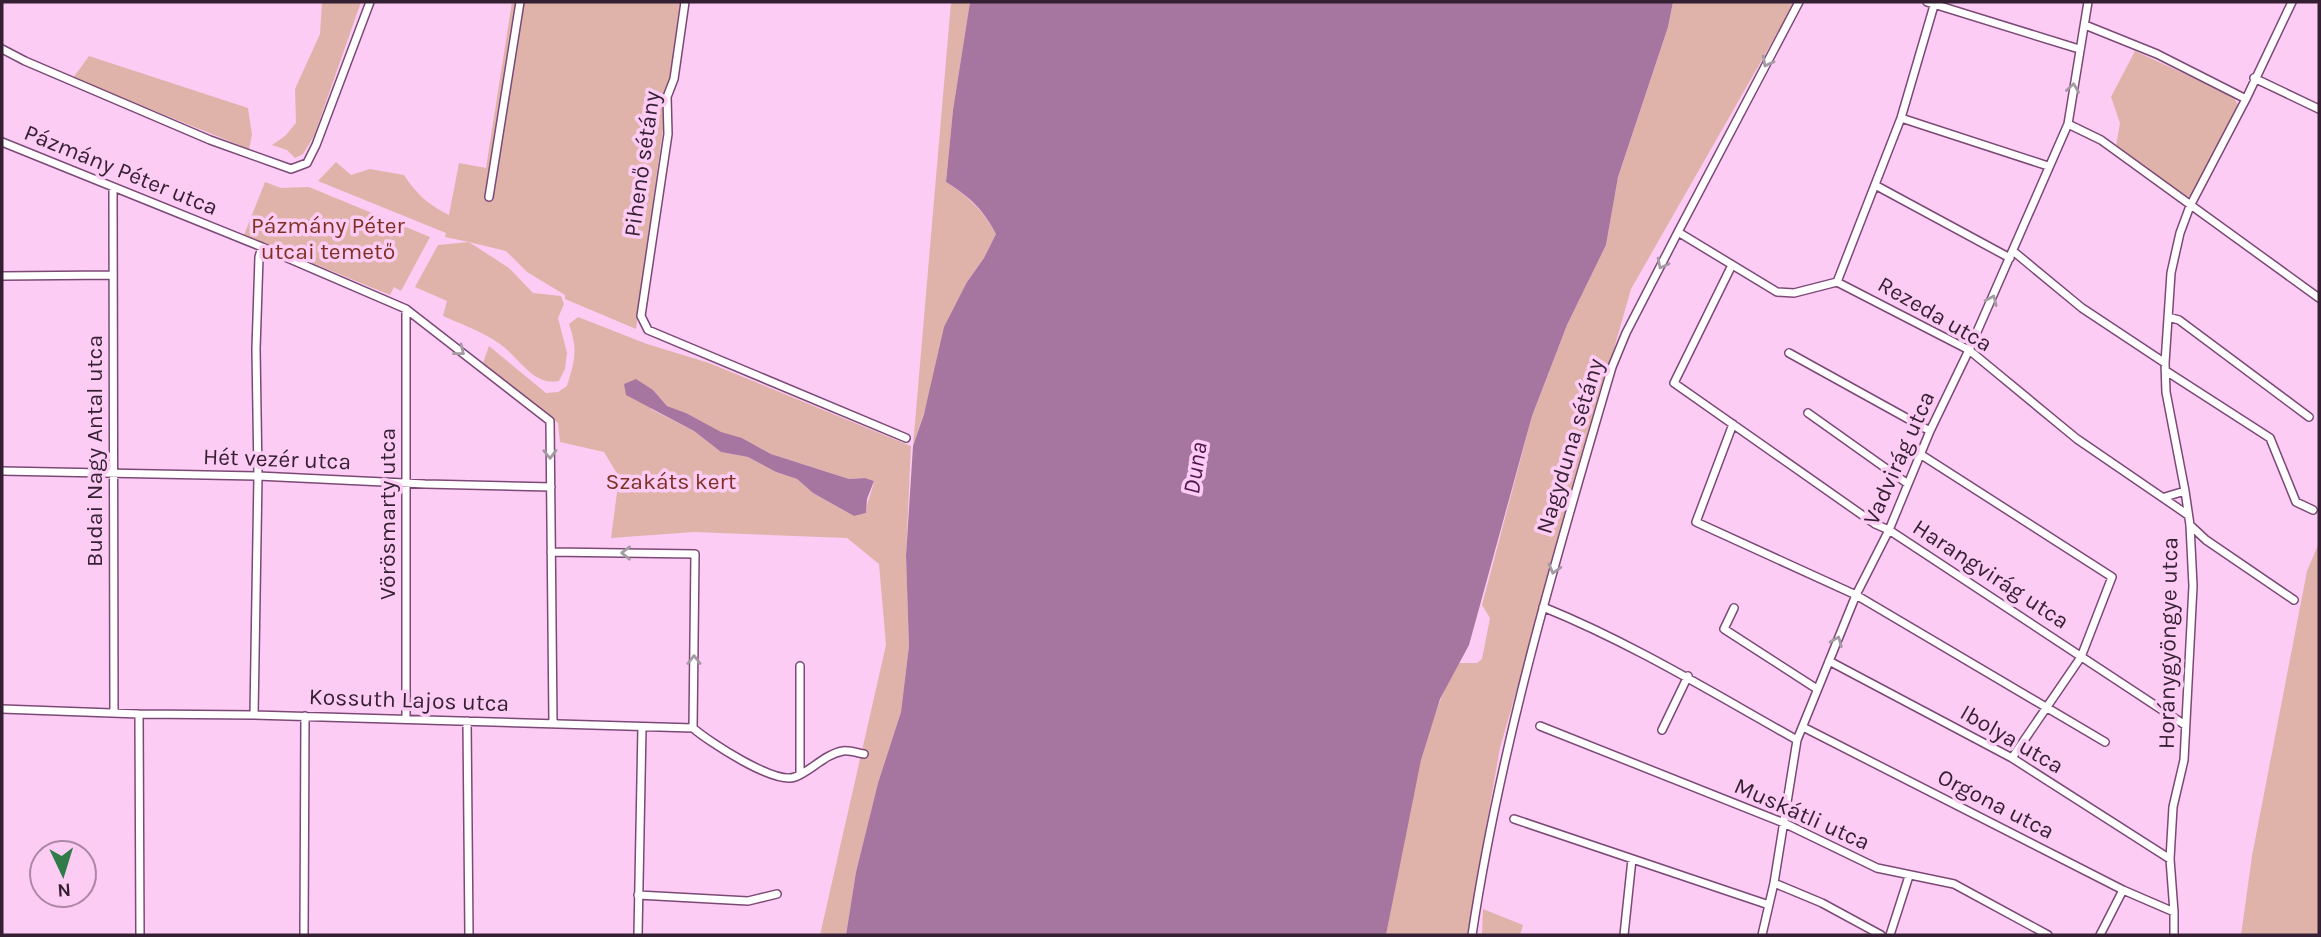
<svg xmlns="http://www.w3.org/2000/svg" width="2321" height="937" font-family="Karla,sans-serif">
<style>
.green{fill:#dfb3aa;fill-rule:evenodd}
.water{fill:#a776a0}
.lines{fill:none;stroke-linecap:round;stroke-linejoin:round}
.minor-casing{stroke:#7c4976;stroke-width:10}
.minor{stroke:#fff;stroke-width:7}
.oneway{stroke:#a49aa3}
.labels{text-anchor:middle;dominant-baseline:central;stroke-width:7;stroke-linejoin:round;paint-order:stroke}
.street-label{font-size:23px;fill:#351f32;stroke:#fcccf4}
.park-label{font-size:23px;fill:#803023;stroke:#fcccf4}
.water-label{font-size:24px;font-style:italic;fill:#51154c;stroke:#fcccf4}
</style>
<rect width="100%" height="100%" fill="#fcccf4"/>
<!-- green -->
<path class="green" d="M322,2H361L314,136L303,154L295,158L287,150L272,145L285,136L296,123L295,89L320,34Z
M512,2H680L636,329L565,299V295L527,272L506,251L469,242L509,268L533,293L561,296L564,304L558,318L567,353L565,369L559,381C533,387 517,354 497,342C481,331 461,324 443,316L447,301L415,287L438,245L469,242L445,237L446,233L318,181L336,162L351,175L370,169L404,175C416,194 429,205 449,215L459,163L486,168Z
M951,2H970L953,110L946,182C970,198 982,209 996,234L984,258L967,282L913,446Z
M1673,2H1795L1631,289L1500,748L1467,935H1386C1403,849 1415,739 1458,663H1477L1482,659L1490,618L1482,605L1532,416L1567,325L1606,245L1618,177L1668,27Z
M2135,51L2233,96L2239,107L2196,194L2183,198L2116,146L2120,123L2111,97Z
M89,56L248,108L252,135L249,149L73,78Z
M265,182L281,188L309,187L430,237L401,291L394,287L390,295L244,235Z
M578,317L647,344L709,363L911,446L906,556L909,646L901,712L878,783L856,872L846,935H820L886,645L879,564L847,538L694,532L611,538L619,477L604,452L560,442L558,423L483,363L489,346L546,393L558,392L567,386C575,359 578,351 569,324ZM653,390L667,406L686,413L721,433L742,438L771,454L849,479L865,478L874,481C872,493 867,500 866,513L854,516L813,493L797,479L776,472L748,457L721,452L694,431L651,409Z
M2319,543V935H2241L2252,856L2307,571Z
M1483,909L1523,925L1520,935H1482Z"/>
<!-- water -->
<path class="water" d="M970,2H1673L1668,27L1618,177L1606,245L1567,325L1532,416L1469,645L1440,699L1421,760L1386,935H846L856,872L878,783L901,712L909,646L906,556L913,446L924,414L944,327L967,282L984,258L996,234C983,209 970,197 946,182L953,110Z
M636,379L653,390L667,406L686,413L721,432L742,438L771,454L849,479L865,478L874,481L867,499L866,513L854,516L813,493L797,479L776,472L748,457L721,452L694,431L626,395L624,384Z"/>
<g class="lines">
<defs>
<path id="minor" d="M685,2L674,79L667,97L668,134L641,316L648,330L906,438
M1927,2L2079,49
M2085,25L2157,54L2246,99
M2,49L25,61L210,140L291,169L307,163L316,145L370,2
M2254,78L2319,109
M1901,118L2048,166
M2068,124L2101,140L2319,298
M2,142L262,247L406,309L550,421L553,724
M1875,185L2010,258
M113,188L114,713
M489,197L520,2
M1678,232L1777,292L1794,293L1837,282L1969,350L2077,439L2188,515
M2013,251L2082,308L2165,363
M1732,265L1674,383L1875,524L1889,530L2185,725
M2,276L113,275
M1837,282L1901,118L1935,2
M406,309V719
M2168,317L2179,320L2309,417
M1789,353L1930,431
M2166,371L2270,438L2296,502L2313,510
M1808,413L1908,484
M1733,424L1696,522L1856,595L2105,742
M1920,454L2112,577L2081,657L2012,758
M2,471L258,476L425,484L551,487
M2165,497L2185,491
M2190,525L2206,540L2294,600
M551,552L695,554L693,728
M1543,607C1632,643 1713,693 1797,740
M1734,608L1724,629L1817,689
M1829,661L2012,758L2170,859
M800,666V774
M2,709L139,714L254,715L693,728C709,742 775,785 795,777C811,771 825,754 843,751C849,750 858,753 864,754
M139,714L140,935
M254,715L258,476L256,349L259,257L262,247
M467,721L469,935
M1540,726L1784,823L1877,868L1954,884L2048,935
M1803,727L2123,890L2174,912
M1662,730L1688,676
M1514,819L1769,905
M1774,883L1822,903L1881,935
M638,895L748,901L777,894
M304,935L305,716
M638,935L642,727
M1472,935C1501,742 1557,554 1612,367L1626,333L1678,232L1799,2
M1624,935L1632,859
M1762,935L1774,883L1797,740L1856,595L1889,530L1930,431L1969,350L2068,124L2088,2
M1890,935L1909,876
M2100,935L2123,890
M2174,935V912L2170,859L2173,807L2184,760L2193,586L2190,525L2185,491L2166,392L2165,363L2171,273L2180,233L2190,206L2246,99L2292,2"/>
</defs>
<!-- minor casing -->
<use href="#minor" class="minor-casing"/>
<!-- minor -->
<use href="#minor" class="minor"/>
</g>
<!-- one-way arrows -->
<defs><path id="oneway-chevron" d="M-2-3.5L2.5 0L-2 3.5" fill="none" stroke-width="1.6" stroke-linecap="round" stroke-linejoin="round" transform="scale(1.75)"/></defs>
<g class="oneway">
<use href="#oneway-chevron" transform="translate(1767 62) rotate(118)"/>
<use href="#oneway-chevron" transform="translate(2073 88) rotate(-82)"/>
<use href="#oneway-chevron" transform="translate(1662 264) rotate(117)"/>
<use href="#oneway-chevron" transform="translate(1992 300) rotate(-66)"/>
<use href="#oneway-chevron" transform="translate(460 351) rotate(38)"/>
<use href="#oneway-chevron" transform="translate(550 454) rotate(89)"/>
<use href="#oneway-chevron" transform="translate(626 553) rotate(-179)"/>
<use href="#oneway-chevron" transform="translate(1554 569) rotate(106)"/>
<use href="#oneway-chevron" transform="translate(1837 641) rotate(-68)"/>
<use href="#oneway-chevron" transform="translate(694 660) rotate(-90)"/>
</g>
<g class="labels">
<!-- street labels -->
<g class="street-label">
<text transform="translate(642 164) rotate(-82)">Pihenő sétány</text>
<text transform="translate(121 170) rotate(22)">Pázmány Péter utca</text>
<text transform="translate(1935 314) rotate(30)">Rezeda utca</text>
<text transform="translate(1570 446) rotate(-73)">Nagyduna sétány</text>
<text transform="translate(94 451) rotate(-90)">Budai Nagy Antal utca</text>
<text transform="translate(1899 458) rotate(-66)">Vadvirág utca</text>
<text transform="translate(277 459) rotate(2)">Hét vezér utca</text>
<text transform="translate(387 514) rotate(-90)">Vörösmarty utca</text>
<text transform="translate(1991 574) rotate(33)">Harangvirág utca</text>
<text transform="translate(2168 643) rotate(-89)">Horánygyöngye utca</text>
<text transform="translate(409 700) rotate(2)">Kossuth Lajos utca</text>
<text transform="translate(2012 739) rotate(30)">Ibolya utca</text>
<text transform="translate(1996 804) rotate(27)">Orgona utca</text>
<text transform="translate(1802 814) rotate(24)">Muskátli utca</text>
</g>
<!-- park labels -->
<g class="park-label">
<text x="328" y="225">Pázmány Péter<tspan x="328" dy="26">utcai temető</tspan></text>
<text x="671" y="481">Szakáts kert</text>
</g>
<!-- water labels -->
<g class="water-label">
<text transform="translate(1195 468) rotate(-81)">Duna</text>
</g>
</g>
<!-- border -->
<rect width="2321" height="937" fill="none" stroke="#351f32" stroke-width="7"/>
<!-- north arrow -->
<g transform="translate(63 874) rotate(176)"><circle r="33" fill="#fcccf4" stroke="#ac87a6" stroke-width="2"/>
<path d="M0-5L12 26L0 18L-12 26Z" fill="#317b49"/>
<text y="-10" font-size="19" font-weight="bold" text-anchor="middle" fill="#351f32">N</text>
</g>
</svg>
